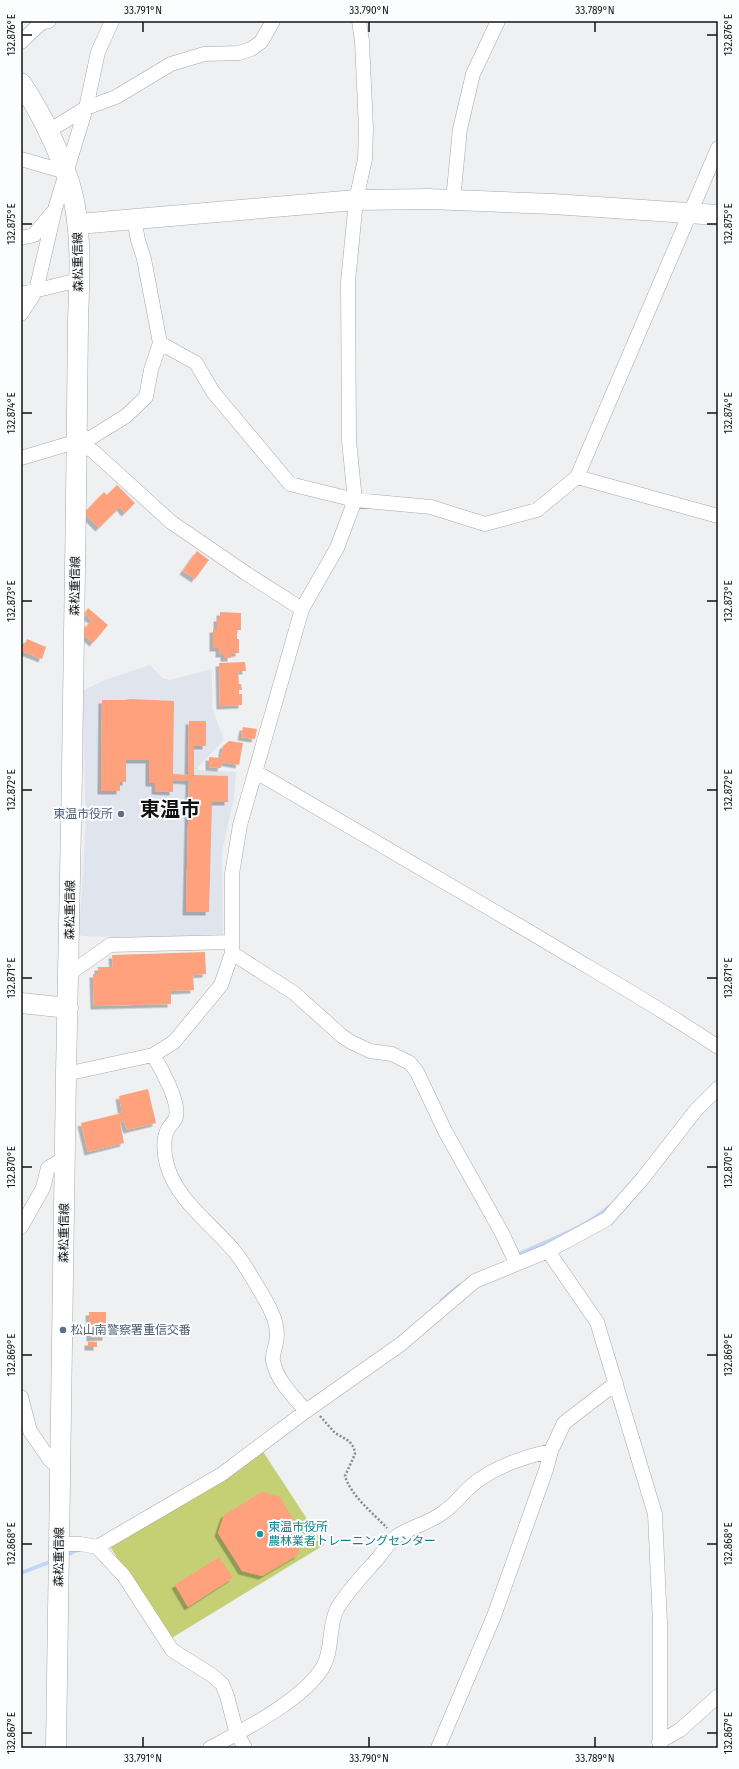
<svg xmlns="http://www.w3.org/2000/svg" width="739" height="1769" font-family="'Fira Sans','Noto Sans JP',sans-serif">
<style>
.built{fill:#e0e4ed}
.green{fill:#c5d074}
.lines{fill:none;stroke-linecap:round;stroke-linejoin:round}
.stream{stroke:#c3d5f5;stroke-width:4}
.building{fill:#fea17c;filter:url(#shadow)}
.street-casing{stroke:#a7a8aa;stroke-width:15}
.secondary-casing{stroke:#a7a8aa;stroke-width:21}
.path{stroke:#88888a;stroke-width:2.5;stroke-dasharray:2 2;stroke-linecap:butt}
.street{stroke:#fff;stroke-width:14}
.secondary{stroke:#fff;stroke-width:20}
.ticks{fill:none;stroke:#121213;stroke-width:1.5}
.service-dot{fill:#5c6f8a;stroke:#fcfdff;stroke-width:1.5}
.culture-dot{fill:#0f9aa8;stroke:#fcfdff;stroke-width:1.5}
.labels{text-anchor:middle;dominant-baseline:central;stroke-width:4;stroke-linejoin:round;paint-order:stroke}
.street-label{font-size:12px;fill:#121213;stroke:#fcfdff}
.service-label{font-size:12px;fill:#4e5e75;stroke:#fcfdff;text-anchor:end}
.culture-label{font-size:12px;fill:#0d838f;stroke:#fcfdff;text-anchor:start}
.town-label{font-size:20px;font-weight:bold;fill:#121213;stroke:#fcfdff}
.neatline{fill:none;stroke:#121213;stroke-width:1.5}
.ticks-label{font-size:10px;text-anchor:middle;fill:#121213}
</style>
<defs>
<filter id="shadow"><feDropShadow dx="-3.5" dy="3.5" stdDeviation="0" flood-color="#0004"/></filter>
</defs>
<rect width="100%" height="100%" fill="#eff0f2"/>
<!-- built -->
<path class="built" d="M150,665L162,678L170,680L212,669V708L224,740L198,767V770L236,772L234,797L222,852L223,934L142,938L82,936L79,934L86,820L82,691L105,680Z"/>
<!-- green -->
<path class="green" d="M262,1450L324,1545L170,1639L109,1545Z"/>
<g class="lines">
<!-- stream -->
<path class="stream" d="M515,1256C546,1241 585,1229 610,1206
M442,1300L460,1285
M64,1556L80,1549
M21,1573L52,1561"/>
</g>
<!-- building -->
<path class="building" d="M117,485L135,503L125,513L120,507L99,528L84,513L104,492L107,495Z
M197,551L209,560L195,579L183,571Z
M88,608L108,625L93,643L81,632L92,620L84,614Z
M220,612L241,613V630H237V639H239V653L231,654V658H224V654H219V648H213V629H217V618H220Z
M27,639L46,647L42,659L22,651Z
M245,662L246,671H238L239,684H241L242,690H239V694H242V705L220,706L219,663Z
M130,699L174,701L173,774L188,775L189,721H206V746H194V775L228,776V802H212L209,912H186L189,781L173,780V792L155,791V783H149V760H126V782H120V791H101L102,700H125Z
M243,727L257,729L255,739L241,737Z
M229,741L243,743L239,765L222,762L221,768L209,767V757L221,758L223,746Z
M205,952L206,974L193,975L194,990L171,991V1004L94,1006L93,974H98V967H113L112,955Z
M148,1089L156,1123L127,1130L124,1121L120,1122L124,1143L88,1152L81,1123L122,1113L119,1096Z
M89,1312H106V1337L90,1338Z
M88,1342H97V1347H88Z
M262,1492L280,1497L302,1535L298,1555L262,1576L242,1571L218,1533L224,1515Z
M219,1557L233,1578L188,1607L175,1585Z"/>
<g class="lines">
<defs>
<path id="street" d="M21,42L41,23L49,21
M47,132L86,108L116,97L171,64L204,54L239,53L251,49L261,42L273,21
M21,159L66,172
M453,200L460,129L473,74L498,21
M134,219L138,240L144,259L160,343L196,363L213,392L290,484L355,500L431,507L485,524L537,510L577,477L718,148
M21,238L34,235L52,213
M21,294L79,280
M21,314L36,291L55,209L86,108L98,52L112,21
M77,442L93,451L171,522L247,574L302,609
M21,458L92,437L126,416L146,397L151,370L160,343
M577,477L718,516
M256,772C349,826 442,880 535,935C596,972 659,1007 718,1047
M232,953L294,993L342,1036L351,1042L370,1051L392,1054L410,1063L417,1072L445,1131L502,1233L516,1263
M69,974L110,945L232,942
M153,1055C161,1068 180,1102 176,1117C175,1121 170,1125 168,1129C162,1140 164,1153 167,1165C177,1201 212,1224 235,1252C247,1267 257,1286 267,1303C274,1316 279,1328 276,1343C275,1348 272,1356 273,1361C277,1381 293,1396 306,1411L401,1344L475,1281L548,1251L607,1219L643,1178L696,1110L718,1088
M66,1074L153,1055L174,1042L221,985L232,953V874L240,825L302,609L337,548L355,500L349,441L348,282L356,200L365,159L366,129L362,41L359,21
M21,1227L43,1188L48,1168L65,1158
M548,1251L597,1322L655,1514L660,1623V1748
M21,1397L30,1431L50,1460L61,1469
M59,1544H81L97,1547L124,1576L172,1650L213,1676L222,1684L227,1696L237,1734L245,1748
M97,1547L222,1474L306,1411
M659,1742L680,1730L718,1696
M210,1748C244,1730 303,1700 323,1667C333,1650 328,1627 337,1609C348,1590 365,1573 379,1557C384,1550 390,1541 397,1536C412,1526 431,1523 445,1511C455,1504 462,1494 471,1486C493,1467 523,1457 551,1451
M438,1748L494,1616L546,1470L551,1451L564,1423L616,1383"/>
<path id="secondary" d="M21,83C42,113 70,172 75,207C82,245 79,285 78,323C77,382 77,441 76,500C73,691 71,883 66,1074L56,1748
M78,224L356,200L429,199L553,204L718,215
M21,1003L68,1008"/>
</defs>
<!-- street casing -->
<use href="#street" class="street-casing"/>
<!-- secondary casing -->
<use href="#secondary" class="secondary-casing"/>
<!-- path -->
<path class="path" d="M320,1416L335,1433L349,1441L354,1448L355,1454L345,1476C351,1496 373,1513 387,1528"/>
<!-- street -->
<use href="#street" class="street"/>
<!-- secondary -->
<use href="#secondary" class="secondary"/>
</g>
<!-- ticks -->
<path class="ticks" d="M143,22V32M369,22V32M595,22V32M22,35H32M707,35H717M22,224H32M707,224H717M22,413H32M707,413H717M22,601H32M707,601H717M22,790H32M707,790H717M22,978H32M707,978H717M22,1167H32M707,1167H717M22,1355H32M707,1355H717M22,1544H32M707,1544H717M22,1733H32M707,1733H717M143,1737V1747M369,1737V1747M595,1737V1747"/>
<!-- markers -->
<g class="service-dot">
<circle cx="121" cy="814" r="4"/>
<circle cx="63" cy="1330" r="4"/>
</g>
<circle class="culture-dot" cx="260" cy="1534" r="4"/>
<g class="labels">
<!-- street labels -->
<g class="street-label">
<text transform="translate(78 262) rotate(-91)">森松重信線</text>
<text transform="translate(75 586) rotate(-89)">森松重信線</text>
<text transform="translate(70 910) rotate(-89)">森松重信線</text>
<text transform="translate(64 1233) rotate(-89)">森松重信線</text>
<text transform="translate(59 1557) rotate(-89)">森松重信線</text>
</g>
<!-- service labels -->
<g class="service-label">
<text x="113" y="814">東温市役所</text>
<text x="71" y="1330" text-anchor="start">松山南警察署重信交番</text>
</g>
<!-- culture labels -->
<g class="culture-label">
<text x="268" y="1527">東温市役所<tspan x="268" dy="14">農林業者トレーニングセンター</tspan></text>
</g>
<!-- town labels -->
<g class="town-label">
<text x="170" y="809">東温市</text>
</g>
</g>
<!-- border -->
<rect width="739" height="1769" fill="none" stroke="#fcfdff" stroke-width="44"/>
<rect x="22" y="22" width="695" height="1725" class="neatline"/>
<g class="ticks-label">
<text x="143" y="14">33.791°N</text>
<text x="369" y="14">33.790°N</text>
<text x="595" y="14">33.789°N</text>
<text transform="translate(728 35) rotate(-90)" y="4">132.876°E</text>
<text transform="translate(11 35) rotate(-90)" y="4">132.876°E</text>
<text transform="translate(728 224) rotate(-90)" y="4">132.875°E</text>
<text transform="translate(11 224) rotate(-90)" y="4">132.875°E</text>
<text transform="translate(728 413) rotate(-90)" y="4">132.874°E</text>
<text transform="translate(11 413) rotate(-90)" y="4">132.874°E</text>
<text transform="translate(728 601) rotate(-90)" y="4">132.873°E</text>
<text transform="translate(11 601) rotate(-90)" y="4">132.873°E</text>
<text transform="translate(728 790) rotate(-90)" y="4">132.872°E</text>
<text transform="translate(11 790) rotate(-90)" y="4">132.872°E</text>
<text transform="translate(728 978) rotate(-90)" y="4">132.871°E</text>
<text transform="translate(11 978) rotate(-90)" y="4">132.871°E</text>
<text transform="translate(728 1167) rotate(-90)" y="4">132.870°E</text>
<text transform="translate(11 1167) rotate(-90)" y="4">132.870°E</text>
<text transform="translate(11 1355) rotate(-90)" y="4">132.869°E</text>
<text transform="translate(728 1355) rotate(-90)" y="4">132.869°E</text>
<text transform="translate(11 1544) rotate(-90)" y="4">132.868°E</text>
<text transform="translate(728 1544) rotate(-90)" y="4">132.868°E</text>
<text transform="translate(11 1733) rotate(-90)" y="4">132.867°E</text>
<text transform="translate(728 1733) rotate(-90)" y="4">132.867°E</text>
<text x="143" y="1762">33.791°N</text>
<text x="369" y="1762">33.790°N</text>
<text x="595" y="1762">33.789°N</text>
</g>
</svg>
